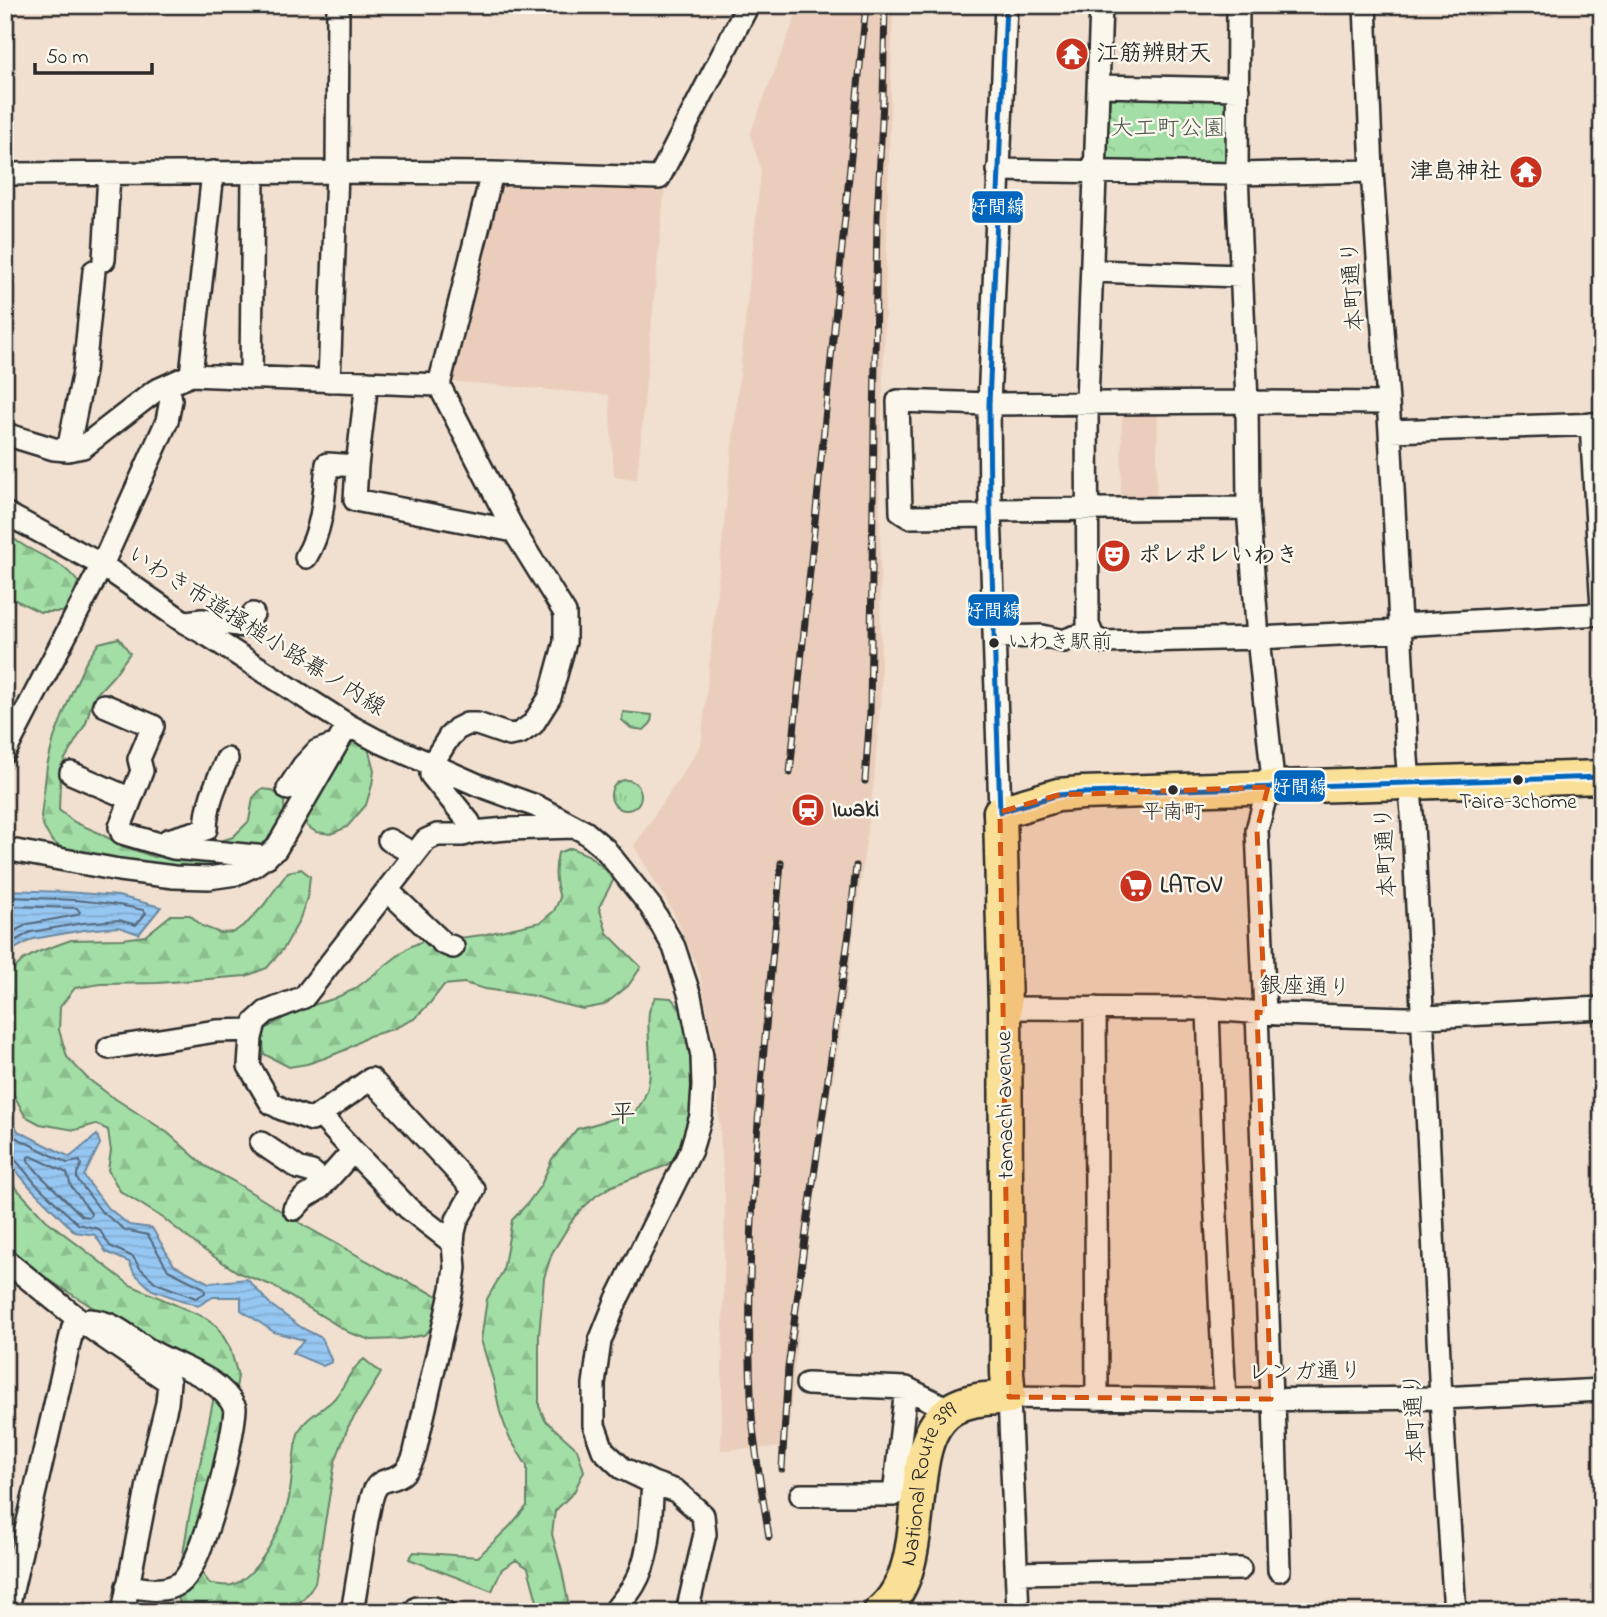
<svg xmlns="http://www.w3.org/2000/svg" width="1607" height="1617" font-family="'Indie Flower','Klee One',sans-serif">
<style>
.built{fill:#eacebb}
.grass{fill:url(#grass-tufts);stroke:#668468;stroke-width:2}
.forest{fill:url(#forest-firs);stroke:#668468;stroke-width:2}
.park{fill:url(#park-crowns);stroke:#668468;stroke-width:2}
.water{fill:url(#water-rules);stroke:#6b89a2;stroke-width:2}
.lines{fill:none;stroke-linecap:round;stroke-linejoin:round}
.shore{stroke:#56697b;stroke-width:2}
.minor-casing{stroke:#2b2b2b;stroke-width:26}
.highway-casing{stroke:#2b2b2b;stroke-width:37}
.minor{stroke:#fbf7ec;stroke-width:21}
.highway{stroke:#fadf96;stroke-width:32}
.rail-casing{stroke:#2b2b2b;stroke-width:7}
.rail{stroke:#fbf7ec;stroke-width:4.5;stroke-dasharray:13;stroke-linecap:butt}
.bus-1-casing{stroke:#fbf7ec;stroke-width:10}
.bus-1{stroke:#0065bd;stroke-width:5}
.marked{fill:#d5540f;fill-opacity:0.2;stroke:#d5540f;stroke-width:5;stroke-dasharray:14 9;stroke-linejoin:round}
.bus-dot{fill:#2b2b2b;stroke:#fbf7ec;stroke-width:2.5}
.labels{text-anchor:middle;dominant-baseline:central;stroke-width:5;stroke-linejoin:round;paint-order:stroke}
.bus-label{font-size:21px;fill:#2b2b2b;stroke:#fbf7ec}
.poi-label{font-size:23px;font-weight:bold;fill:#2b2b2b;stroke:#fbf7ec;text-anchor:start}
.park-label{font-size:23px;fill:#49584a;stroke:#fbf7ec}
.street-label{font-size:23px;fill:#2b2b2b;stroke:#fbf7ec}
.quarter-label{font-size:26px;fill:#2b2b2b;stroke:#fbf7ec}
.line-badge{stroke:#fbf7ec;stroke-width:2.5}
.badge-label{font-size:19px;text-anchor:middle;font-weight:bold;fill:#fff}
</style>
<defs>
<pattern id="grass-tufts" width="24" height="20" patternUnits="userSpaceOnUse" patternTransform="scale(1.75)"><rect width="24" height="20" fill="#a2dea5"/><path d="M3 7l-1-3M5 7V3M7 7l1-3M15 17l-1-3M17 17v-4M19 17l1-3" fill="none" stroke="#8cbf8e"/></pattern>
<pattern id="forest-firs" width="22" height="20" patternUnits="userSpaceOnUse" patternTransform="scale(1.75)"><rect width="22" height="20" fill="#a2dea5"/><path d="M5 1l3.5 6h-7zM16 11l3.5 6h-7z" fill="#8cbf8e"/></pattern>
<pattern id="park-crowns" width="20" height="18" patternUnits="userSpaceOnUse" patternTransform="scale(1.75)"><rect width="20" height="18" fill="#a2dea5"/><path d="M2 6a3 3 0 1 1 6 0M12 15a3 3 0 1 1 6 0" fill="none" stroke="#8cbf8e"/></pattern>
<pattern id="water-rules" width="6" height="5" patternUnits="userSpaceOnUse" patternTransform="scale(1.75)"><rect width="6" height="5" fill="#96c7f2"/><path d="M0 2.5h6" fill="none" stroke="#81abd0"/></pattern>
</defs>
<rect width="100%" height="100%" fill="#f1dfcf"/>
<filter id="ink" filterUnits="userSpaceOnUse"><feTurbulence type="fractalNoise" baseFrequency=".0143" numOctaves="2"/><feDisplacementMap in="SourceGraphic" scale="14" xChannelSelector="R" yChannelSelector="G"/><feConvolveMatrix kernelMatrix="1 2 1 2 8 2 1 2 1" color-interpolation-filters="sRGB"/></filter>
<g filter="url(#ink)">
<!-- built -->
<path class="built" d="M800,5H893L880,492L881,690L874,781L840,1036L807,1236L787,1447L721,1450L725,1201L714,1045L700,974L676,917L634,846L701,745L761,170L750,134Z
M665,184L637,479L614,477L609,395L448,381L500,185Z
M1122,407H1158L1156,506L1121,505Z"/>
<!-- grass -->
<path class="grass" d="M623,712L652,715L651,723L644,730L631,728L622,720Z
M611 795a15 15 0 1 1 30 0a15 15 0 1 1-30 0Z"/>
<!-- forest -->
<path class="forest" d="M5,534C14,538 21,545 30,549C51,561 62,562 78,582L72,598L63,612H40L9,597L5,598Z
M119,638L130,653L114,675L93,698L86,723L65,759L60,783L59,810L74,822L97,832L123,846L154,857L184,853L233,837L249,821L253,798L261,789L271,790L284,799L285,825L245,866L168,870L72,855L52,841L44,828L41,817L47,766L54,738L72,692L86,662L99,643Z
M352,739L368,748L374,770L372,785L366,805L347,827L331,834L316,832L307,826L306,812L322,785L338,766Z
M571,848L588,855L615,877L599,907L607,933L641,967L628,986L604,1005L583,1009L553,1002L535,996L485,989L464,983L444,985L430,1003L414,1019L393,1029L369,1036L345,1050L325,1058L307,1064L289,1067L264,1054L262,1031L297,1010L333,999L355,989L409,947L425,940L452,939L482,935L541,922L554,911L560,898C555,882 554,870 558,853Z
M301,869L310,876L308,895L299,921L284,948L267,968L246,976L158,983L101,984L75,988L60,1007L59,1030L67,1057L87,1078L111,1096L168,1133L205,1166L233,1181L305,1226L389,1273L438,1296L440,1308L439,1321L424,1335L400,1339L371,1340L350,1333L271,1285L239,1273L201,1248L163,1218L120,1191L108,1170L111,1151L108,1130L96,1124L75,1130L40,1124L25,1116L5,1078V978L23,960L38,952L71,940L123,939L145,936L171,915H190L202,926L220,933L234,932L248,922L263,906L288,872Z
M655,997L671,998L681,1009L688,1032L690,1056L692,1078L690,1130L683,1146L674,1159L665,1166L612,1186L596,1196L585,1206L575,1216L552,1253L544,1278L539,1336V1406L545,1420L577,1449L584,1471L574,1492L555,1511L552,1534L562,1571L570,1612H540L528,1568L516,1560L502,1569L492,1591L409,1559L414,1552L478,1557L510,1526L527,1506V1466L509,1437L500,1412L494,1383L481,1340L487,1299L503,1271L512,1220L527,1204L541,1185L552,1159L577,1129L634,1113C661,1084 645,1047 649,1012C650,1007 653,1002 655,997Z
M5,1176L46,1220L130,1285L206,1318L217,1326L230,1348L238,1376L231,1419L201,1552L202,1573L210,1584C217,1584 226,1587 232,1585C259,1576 284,1524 289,1498C293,1477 292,1454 298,1434C304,1418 321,1411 332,1401C345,1388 348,1371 364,1359L381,1373L348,1427L335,1462L315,1583C308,1596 299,1605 286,1612H188L180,1605L177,1592L185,1576L182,1560L189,1517L216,1387L116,1322L43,1276L5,1247Z"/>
<!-- park -->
<path class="park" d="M1114,92L1226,94L1230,100L1228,160L1223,166L1112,164L1106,159L1110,97Z"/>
<!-- water -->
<path class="water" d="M5,890L66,892L118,896L161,907L139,934L119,927L84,930L33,939L5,954Z
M5,1107L18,1131L70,1157L97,1135L100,1144L84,1176L106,1206L129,1225L152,1228L174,1265L209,1283L247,1279L271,1305L302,1328L322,1338L332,1362L323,1366L292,1353L304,1340L274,1332L241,1310V1297H213L198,1306L152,1290L134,1273L129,1262L106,1252L95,1235L75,1232L30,1187L5,1158Z"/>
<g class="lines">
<!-- shore -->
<path class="shore" d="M5,897C52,899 98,899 143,910L146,913L136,925L119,920L83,923L31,932L5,946
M5,906L77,908L80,912L77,915L28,924L5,936
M5,1122L15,1137L67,1163L80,1161L81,1165L77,1174V1179L101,1211L125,1230L148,1235L168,1270L204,1288L205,1293L196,1298L156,1283L140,1268L133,1257L110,1246L99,1229L78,1224L35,1183L13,1157L5,1155
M31,1156L67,1173L71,1186L91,1213L90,1217L82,1216L42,1177L28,1161V1157Z"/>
<defs>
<path id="minor" d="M1238,5L1237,174L1247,402L1248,508L1258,638L1272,771L1257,830L1265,1013
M1365,5L1372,171L1390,431L1407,758L1413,824L1441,1398L1455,1612
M1099,86L1238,89
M998,170L1237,174L1372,171
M5,174L337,172L492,173L659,178L748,5
M104,260L109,175
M1092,271L1241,276
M191,375L213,172
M251,378L253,172
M329,381L337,172L338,5
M367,382L357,466L355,500L514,531
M1591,424L1602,608
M1390,431L1602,424
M5,434L54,449L68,450L83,447L155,391L191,375L439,385
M68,450L84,371L94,271
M990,510L1248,508
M5,513L102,565L184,622L209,636L348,725L376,740L478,785L536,806L585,832L605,849L651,907L674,947L690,996L702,1056L703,1086L701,1116L691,1150L617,1299L600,1341L594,1384V1425L603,1450L622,1468L653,1483L676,1491L703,1515L705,1534L687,1612
M990,516L909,517L901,512L898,401L989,404L1247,402L1388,403
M306,557C323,529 324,496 327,464L357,466
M187,622L202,620L245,626L253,614
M1400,625L1602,614
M995,637L1042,636L1064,641C1079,633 1088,634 1103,642L1258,638L1401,631
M1093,637L1088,624L1087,403L1101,5
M104,705L153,726L139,759L142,771L120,827L122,833L173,848L267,857
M5,752L102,565L167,421L171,400L168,385
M71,773L131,799
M288,789L303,766L317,751L337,744
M1000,812L990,510L989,404L1006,5
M473,832L469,822L431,775L432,764L449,737L457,729L467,724H477L509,735L520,733L533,724L550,697L565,642V613L514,531L439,385L492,173
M389,840L414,854
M163,845L168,840L206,829C207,802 216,784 227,759
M5,849L119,870L174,877L209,878L236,874L253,866L276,849L348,725
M387,890L443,943L453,947
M1005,1008L1208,1009L1279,1014L1406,1018L1602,1008
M1095,1008L1097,1399
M1208,1009L1213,1156L1225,1400
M1257,1012L1271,1399
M109,1048L216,1031L253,1030
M320,1115L354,1152L408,1208L453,1243
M261,1143L298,1168L312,1172L324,1183
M294,1209L304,1198L320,1188L353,1151
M5,1260L82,1322L169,1382L167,1403L152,1464L123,1612
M89,1320C115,1321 130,1339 151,1351C180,1368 219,1376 235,1408C234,1439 203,1567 180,1583C164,1593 146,1589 127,1586
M807,1384L906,1388L950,1410
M1274,1400L1279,1570
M801,1495H894L906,1388
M1017,1573L1240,1569
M7,1612L73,1327L78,1319
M352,1612C358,1580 362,1547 368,1515C370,1507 371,1497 375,1489C384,1473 403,1487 414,1456L452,1289L455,1268L453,1243L454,1232L457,1220L474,1190L371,1079L312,1120L282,1109L271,1103L249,1066L251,1038L255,1022L266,1012L304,997L426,840L437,835H463L473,832L507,829L574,827
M413,1612L417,1608H434L445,1612
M614,1612C620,1603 628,1595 634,1585C652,1555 650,1517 653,1483
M1018,1612L1009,1397L1225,1400L1441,1398L1602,1390"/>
<g id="highway">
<path d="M1000,812L1058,795L1082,793L1602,777"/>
<path id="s1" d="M880,1612C938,1565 897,1443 952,1409C970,1398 989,1399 1009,1397L1007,1373L1005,1008L1000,812"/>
</g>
</defs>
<!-- minor casing -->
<use href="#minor" class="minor-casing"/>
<!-- highway casing -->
<use href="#highway" class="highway-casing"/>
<!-- minor -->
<use href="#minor" class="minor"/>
<!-- highway -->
<use href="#highway" class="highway"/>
<defs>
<path id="rail" d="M790,773L866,5
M865,781L870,712L877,218L883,100L885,5
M782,1469L788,1368L807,1224L849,933L856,866
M769,1537C763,1497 755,1456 752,1415C742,1231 765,1046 781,863"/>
</defs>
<!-- rail casing -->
<use href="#rail" class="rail-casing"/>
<!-- rail -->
<use href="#rail" class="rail"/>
<defs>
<path id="bus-1" d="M1000,812L990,510L989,404L1006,5
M1000,812L1058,795L1082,793L1602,777"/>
</defs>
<!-- bus-1 casing -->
<use href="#bus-1" class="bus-1-casing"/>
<!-- bus-1 -->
<use href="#bus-1" class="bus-1"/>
</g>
</g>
<!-- marked area -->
<path class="marked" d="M1268,787L1257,830L1265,1013L1257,1012L1271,1399L1009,1397L1000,812L1058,795Z"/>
<!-- icons -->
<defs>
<symbol id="temple-disc" viewBox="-11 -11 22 22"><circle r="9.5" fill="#c8321e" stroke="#fbf7ec"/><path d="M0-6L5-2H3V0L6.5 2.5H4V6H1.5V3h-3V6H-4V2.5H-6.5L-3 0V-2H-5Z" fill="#fff"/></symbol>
<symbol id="theatre-disc" viewBox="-11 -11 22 22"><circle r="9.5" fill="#c8321e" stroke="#fbf7ec"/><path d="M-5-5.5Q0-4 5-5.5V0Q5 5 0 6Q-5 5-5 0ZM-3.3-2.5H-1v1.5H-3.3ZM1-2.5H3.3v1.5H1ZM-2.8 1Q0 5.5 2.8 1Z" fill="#fff"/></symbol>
<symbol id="station-disc" viewBox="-11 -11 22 22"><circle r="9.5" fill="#c8321e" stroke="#fbf7ec"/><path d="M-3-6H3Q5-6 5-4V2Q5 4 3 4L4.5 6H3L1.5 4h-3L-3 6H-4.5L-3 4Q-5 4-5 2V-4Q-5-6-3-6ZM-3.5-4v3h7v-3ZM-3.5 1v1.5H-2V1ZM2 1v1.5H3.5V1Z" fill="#fff"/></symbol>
<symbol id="supermarket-disc" viewBox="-11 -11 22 22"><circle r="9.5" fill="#c8321e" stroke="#fbf7ec"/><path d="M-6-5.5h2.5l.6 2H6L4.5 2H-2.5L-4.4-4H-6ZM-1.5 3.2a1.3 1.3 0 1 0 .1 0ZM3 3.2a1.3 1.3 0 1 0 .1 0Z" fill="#fff"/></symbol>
</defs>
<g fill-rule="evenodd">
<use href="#temple-disc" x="1053" y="35" width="38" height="38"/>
<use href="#temple-disc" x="1507" y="153" width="38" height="38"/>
<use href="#theatre-disc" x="1095" y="537" width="38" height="38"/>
<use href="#station-disc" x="789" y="791" width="38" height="38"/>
<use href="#supermarket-disc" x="1117" y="867" width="38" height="38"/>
</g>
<!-- markers -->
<g class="bus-dot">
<circle cx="994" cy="643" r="6"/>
<circle cx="1518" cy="780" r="6"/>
<circle cx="1173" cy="790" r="6"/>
</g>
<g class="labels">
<!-- bus labels -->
<g class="bus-label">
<text x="1007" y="643" text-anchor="start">いわき駅前</text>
<text x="1518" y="803">Taira-3chome</text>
<text x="1173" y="813">平南町</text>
</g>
<!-- poi labels -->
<g class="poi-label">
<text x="1096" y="54">江筋辨財天</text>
<text x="1502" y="172" text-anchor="end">津島神社</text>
<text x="1138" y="556">ポレポレいわき</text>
<text x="832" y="810">Iwaki</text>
<text x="1160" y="886">LATOV</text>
</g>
<!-- park labels -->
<g class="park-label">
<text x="1168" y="129">大工町公園</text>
</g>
<!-- street labels -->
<g class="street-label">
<text transform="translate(1354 286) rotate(-94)">本町通り</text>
<text transform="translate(256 632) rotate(32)">いわき市道搔槌小路幕ノ内線</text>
<text transform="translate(1387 852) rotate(-93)">本町通り</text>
<text transform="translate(1305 988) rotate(2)">銀座通り</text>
<text transform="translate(1006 1105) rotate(-91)">tamachi avenue</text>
<text transform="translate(1305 1373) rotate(-1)">レンガ通り</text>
<text transform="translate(1416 1418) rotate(-93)">本町通り</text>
<text stroke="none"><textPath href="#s1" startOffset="140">National Route 399</textPath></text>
</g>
<!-- quarter labels -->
<g class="quarter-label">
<text x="623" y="1116">平</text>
</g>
</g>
<g class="line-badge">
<rect x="971" y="190" width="53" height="34" rx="7" fill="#0065bd"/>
<rect x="967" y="593" width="53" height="34" rx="7" fill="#0065bd"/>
<rect x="1273" y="769" width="53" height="34" rx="7" fill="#0065bd"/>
</g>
<g class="badge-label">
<text x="997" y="213">好間線</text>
<text x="993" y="617">好間線</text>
<text x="1300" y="793">好間線</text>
</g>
<!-- margin -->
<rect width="1607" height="1617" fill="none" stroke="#fbf7ec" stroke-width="28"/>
<rect x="14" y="14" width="1579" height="1589" fill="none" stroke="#2b2b2b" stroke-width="2.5" filter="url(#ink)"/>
<!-- scale -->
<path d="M35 63v10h117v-10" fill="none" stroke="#2b2b2b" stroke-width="3.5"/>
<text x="46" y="63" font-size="21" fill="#2b2b2b" stroke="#fbf7ec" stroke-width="5" paint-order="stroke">50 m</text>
</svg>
